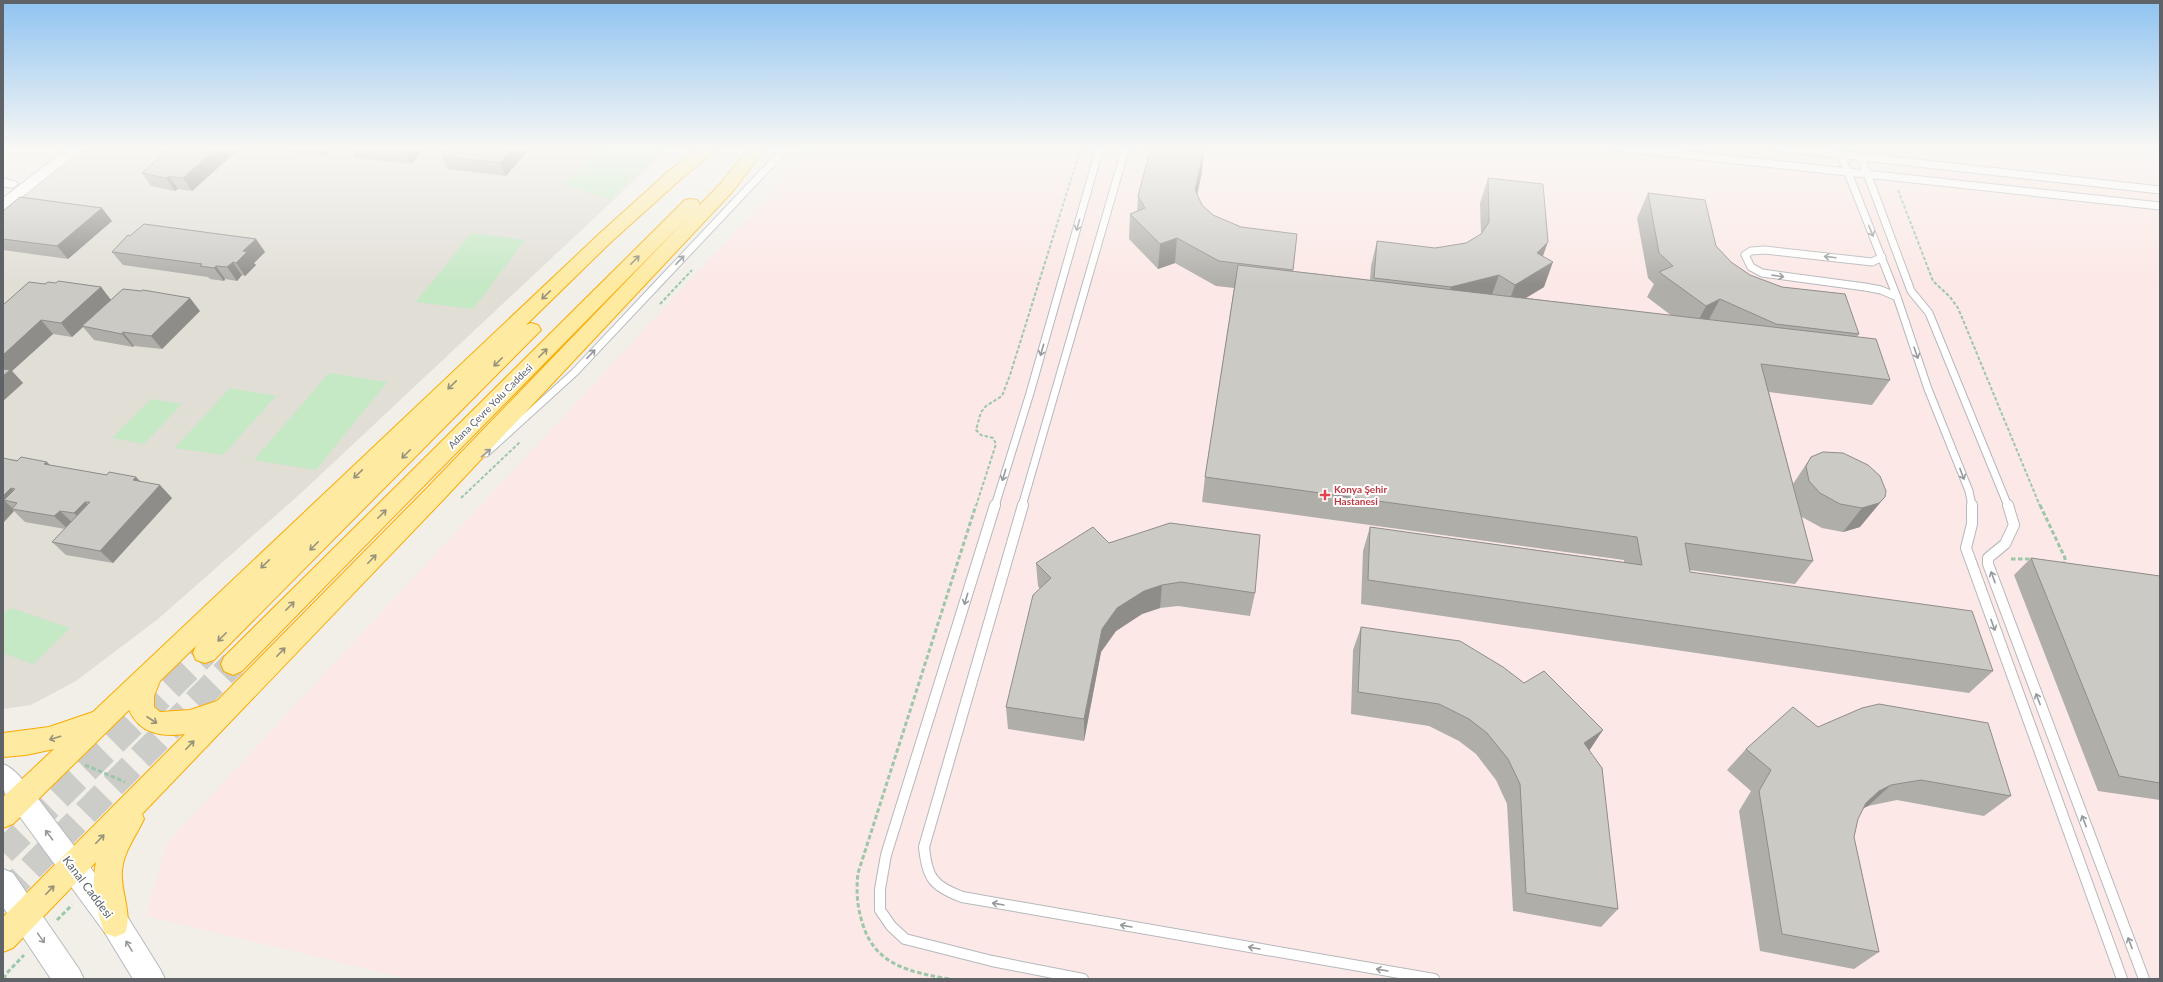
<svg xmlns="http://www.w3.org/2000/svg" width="2163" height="982" font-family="Lato,sans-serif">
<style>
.education{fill:#e1ded6}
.medical{fill:#fce8e6}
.green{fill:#c5e8c5}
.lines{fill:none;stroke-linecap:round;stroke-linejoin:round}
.trunk-tunnel{stroke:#ccccc8;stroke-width:26;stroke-dasharray:26 13;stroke-linecap:butt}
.service-far1-casing{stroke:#b5b8bc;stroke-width:9}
.service-casing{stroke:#b5b8bc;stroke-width:12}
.minor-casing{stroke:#b5b8bc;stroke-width:2}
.tertiary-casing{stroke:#b5b8bc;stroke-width:2}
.secondary-casing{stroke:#b6babf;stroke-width:2}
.trunk-casing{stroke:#f9ab00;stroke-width:2}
.path-far1{stroke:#9cc7a9;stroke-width:2;stroke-dasharray:3.5 2;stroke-linecap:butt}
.path{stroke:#9cc7a9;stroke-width:3;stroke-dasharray:4.5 2.5;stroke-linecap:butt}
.service-far1{stroke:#fff;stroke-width:7}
.service{stroke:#fff;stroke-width:10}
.minor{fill:#fff;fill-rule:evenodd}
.tertiary{fill:#fff;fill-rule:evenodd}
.secondary{fill:#fff;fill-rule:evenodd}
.trunk{fill:#feeaa1;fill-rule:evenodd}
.wall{fill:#afaea9}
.shaded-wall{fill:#8f8d8a}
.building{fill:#cccac5;stroke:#8f8d8a}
.oneway{stroke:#979a9d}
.oneway2{stroke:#97927c}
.health-dot{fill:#e0444e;stroke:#fff;stroke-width:1.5}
.labels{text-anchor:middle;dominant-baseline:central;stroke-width:4;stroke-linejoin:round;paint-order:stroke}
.street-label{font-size:10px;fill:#5f6368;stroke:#fff}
.health-label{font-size:10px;font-weight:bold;fill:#be3a42;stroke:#fff;text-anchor:start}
.near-street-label{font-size:12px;fill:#5f6368;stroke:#fff}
</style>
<rect width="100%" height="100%" fill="#f1efe8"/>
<!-- education -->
<path class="education" d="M87,147H670L300,494L158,619L76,681L31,705L3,709V214Z"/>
<!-- medical -->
<path class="medical" d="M814,147H2160V979H409L146,916L167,843Z"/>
<!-- green -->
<path class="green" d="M606,147H666L610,199L563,185Z
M471,233L525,240L473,309L416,302Z
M329,373L387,382L316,470L254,460Z
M230,388L276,396L223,455L175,448Z
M151,399L182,404L144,444L112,438Z
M11,608L70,628L33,664L3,653V614Z"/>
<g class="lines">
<!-- trunk-tunnel -->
<path class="trunk-tunnel" d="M3,852L205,653
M3,896L233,664"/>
<defs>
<path id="service-far1" d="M1616,147L2160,206
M1773,147L2160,190
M1841,155L1897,297L1928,389L1969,491L1972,506
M1861,157L1911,291L1929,313L2008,506
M1882,257L1872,262L1765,250L1751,251L1745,255L1751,267L1762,273L1865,287L1881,290L1897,297
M486,453L574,373L787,147
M995,506L1030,393L1100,147
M1022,506L1126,147"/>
<path id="service" d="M995,505L886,855L880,889V910L891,926L905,939L992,961L1083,979
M1023,505L924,847C927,878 933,886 962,897L1434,979
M1972,505V524L1966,548L2122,979
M2008,505L2014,525L2005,544L1988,558V564L2144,979"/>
<path id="minor" d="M3,178L16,182L18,184L12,188L3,186Z"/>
<path id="tertiary" d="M69,147H85L8,208L3,210V198Z
M3,764C16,769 27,784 33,797L29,805L21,808C0,800 3,782 3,764Z"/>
<path id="secondary" d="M21,785L30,788L125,913L160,969L165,979H133L105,933L12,806L8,797L12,788Z
M3,869L13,873L79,969L84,979H51L3,907Z"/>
<path id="trunk" d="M700,147H719L682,178L611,242L526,325L531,323L538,325L541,330L214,660L205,663L196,660L193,653L196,646L238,605L160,681L154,696V707L160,712L190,710L217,701L426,489L721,183L749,147H766L733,191L442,501L142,814L144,819C136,836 124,851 122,870C120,891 133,914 125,933L115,937L105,933C96,911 91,886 96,862L13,948L3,952V917L185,734C161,737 140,734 129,710L13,824L3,828V797L54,749L26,755L3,757V733L49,727L93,712L599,234L670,170Z
M691,199L697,200L700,204L697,208L242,671L233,675L224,671L221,664L224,657L685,200Z"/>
</defs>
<!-- service-far1 casing -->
<use href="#service-far1" class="service-far1-casing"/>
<!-- service casing -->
<use href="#service" class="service-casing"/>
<!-- minor casing -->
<use href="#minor" class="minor-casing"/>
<!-- tertiary casing -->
<use href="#tertiary" class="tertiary-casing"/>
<!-- secondary casing -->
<use href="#secondary" class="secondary-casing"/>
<!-- trunk casing -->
<use href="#trunk" class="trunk-casing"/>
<!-- path-far1 -->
<path class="path-far1" d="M799,154L805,147
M1898,190L1933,281L1950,297L1958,308L2040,506
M660,304L692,270
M461,498L520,442
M976,506L996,444L993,438L981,435L976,430L981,412L986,406L1002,396L1010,375L1081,147"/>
<!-- path -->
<path class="path" d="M2040,505L2065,558V563H2062
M2011,559H2033
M85,765L125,782
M57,920L72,905
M4,979L6,974L24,955
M949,979C911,972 876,966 863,925C857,907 856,891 858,873L976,505"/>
<!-- service-far1 -->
<use href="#service-far1" class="service-far1"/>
<!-- service -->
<use href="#service" class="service"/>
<!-- minor -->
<use href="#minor" class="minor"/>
<!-- tertiary -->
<use href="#tertiary" class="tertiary"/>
<!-- secondary -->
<use href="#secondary" class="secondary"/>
<!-- trunk -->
<use href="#trunk" class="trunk"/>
</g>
<!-- wall -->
<path class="wall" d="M169,147H241L192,191L178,189L175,191L151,186L142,173L165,152L164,151Z
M277,147H334L325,156L279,150Z
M350,147H426L411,164L355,158Z
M450,147H531L506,176L448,169L442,156Z
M1202,172L1197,194L1202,205L1213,215L1241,227L1297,234L1293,271L1370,280L1371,266L1377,241L1435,248L1466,243L1481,234L1480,203L1488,178L1543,256L1544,287L1526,298L1672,316L1647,297L1654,284L1648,278L1637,218L1648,193L1716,246L1731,262L1750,275L1859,334L1857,337L1890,380L1872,405L1769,392L1793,484L1811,457L1868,465L1860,527L1843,532L1822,528L1802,517L1801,516L1813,561L1795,584L1689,570L1690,572L1993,671L1969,693L1361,604L1363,551L1370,527L1624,562V560L1202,502L1205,477L1234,288L1216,286L1175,263L1158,269L1129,239L1130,214L1137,211L1138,196Z
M3,211L112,221L68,259L3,250Z
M256,239L265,252L254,263L256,265L245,276L242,275L237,281L225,279L224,281L210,279L208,277L123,265L112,252Z
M56,283L101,287L111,300L200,311L162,349L134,346L133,347L94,340L83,327L72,337L53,334L12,371L23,383L3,401V305L45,284Z
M3,458L50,465L107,475L136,477L141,482L172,498L113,563L66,555L52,542L65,529L25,522L14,511L3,523Z
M1109,543L1255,593L1250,616L1178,606L1160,608L1142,614L1116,631L1101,652L1084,741L1008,729L1006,707L1040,589L1038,586L1036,563Z
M2031,558L2160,576V800L2098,791L2014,575Z
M1361,627L1589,750L1618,909L1601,927L1513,911L1507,804L1496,780L1476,754L1459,741L1429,726L1351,714L1353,650Z
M1818,727L2011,796L1984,816L1897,800L1868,806L1863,808L1858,819L1854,837L1879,952L1854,969L1760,951L1739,811L1751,791L1727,770L1746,749Z"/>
<!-- shaded-wall -->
<path class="shaded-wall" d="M218,147H241L192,191L183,178Z
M321,147H334L325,156Z
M407,147H426L411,164L404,151Z
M514,147H531L506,176L500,163Z
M1204,148L1202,172L1193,215L1195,190Z
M169,176L178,189L175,191L166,178Z
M102,208L112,221L68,259L57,246Z
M1177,238L1175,263L1158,269L1160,244Z
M256,239L265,252L254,263L256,265L245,276L236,263L243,251Z
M1548,242L1539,267L1537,253Z
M233,262L242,275L237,281L227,267Z
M1553,262L1544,287L1506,310L1515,285Z
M216,266L225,279L224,281L214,268Z
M1499,275L1490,300L1444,312L1451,287Z
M101,287L111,300L82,326L83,327L72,337L61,323Z
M190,298L200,311L162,349L151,336Z
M1720,299L1707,323L1693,331L1706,306Z
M41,320L53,334L12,371L23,383L3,401V355Z
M123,332L134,346L133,347L122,334Z
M47,462L60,475L44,464Z
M136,477L148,490L133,480Z
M160,485L172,498L113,563L100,551Z
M11,488L24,501L17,503L4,500L13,509H12L14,511L3,523V496Z
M1885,497L1860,527L1843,532L1862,508Z
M85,502L98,514L87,526L74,513Z
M60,511L73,523L68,529L54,516Z
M1162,585L1160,608L1142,614L1116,631L1101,652L1084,741V719L1102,629L1117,608L1144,591Z
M1603,730L1589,751L1584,743Z
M1891,785L1868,806L1856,812L1879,791Z"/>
<!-- building -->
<path class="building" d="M169,147H218L183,178L169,176L166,178L142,173L167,151H164Z
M373,147H407L404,151Z
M450,147H514L500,163L442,156Z
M1151,147L1204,148L1195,190L1202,205L1213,215L1241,227L1297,234L1293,270L1219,261L1177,238L1160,244L1130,214L1145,208L1138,196Z
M1488,178L1543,184L1548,242L1537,253L1553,262L1515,285L1499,275L1451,287L1374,278L1377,241L1435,248L1466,243L1481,234L1489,222Z
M1648,193L1705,200L1716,246L1731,262L1750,275L1782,287L1845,294L1859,334L1776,324L1720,299L1706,306L1659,272L1673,266L1659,253Z
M20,197L102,208L57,246L3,239V211Z
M144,224L256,239L243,251L247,252L236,263L233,262L227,267L216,266L214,268L200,266L202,264L112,252L128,235L130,236Z
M1238,265L1876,339L1890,380L1761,364L1813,561L1685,543L1690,572L1972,611L1993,671L1368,580L1370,527L1642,565L1637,537L1205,477Z
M58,281L101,287L61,323L41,320L3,355V305L29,282L45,284L48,282L56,283Z
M123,289L141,291L143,290L190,298L151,336L123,332L122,334L82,326Z
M3,369L10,370L3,376Z
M1823,452L1843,453L1868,465L1880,476L1886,491L1885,497L1879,503L1862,508L1840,504L1820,493L1809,481L1806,466L1811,457Z
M21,457L47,462L44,464L107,475L109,472L136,477L133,480L160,485L100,551L52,542L90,502H85L74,513L60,511L54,516L12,509L17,503L4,500L15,489L11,488L3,496V458L17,461Z
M1170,523L1260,535L1255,593L1181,582L1162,585L1144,591L1117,608L1102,629L1084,719L1006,707L1033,595L1051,578L1036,563L1093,527L1109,543Z
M2031,558L2160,576V783L2119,776Z
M1361,627L1460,641L1503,667L1524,683L1544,671L1603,730L1584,743L1602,768L1618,909L1526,893L1520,784L1508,759L1487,733L1469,719L1439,704L1358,692Z
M1879,704L1988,723L2011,796L1921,780L1891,785L1879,791L1866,803L1858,819L1854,837L1879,952L1782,934L1759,791L1771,770L1746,749L1793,707L1818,727L1862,708Z"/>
<!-- one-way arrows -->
<defs><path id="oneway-shaft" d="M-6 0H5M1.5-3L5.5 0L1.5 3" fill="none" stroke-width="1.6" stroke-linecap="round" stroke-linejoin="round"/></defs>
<g class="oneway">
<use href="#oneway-shaft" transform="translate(1078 225) rotate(106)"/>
<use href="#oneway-shaft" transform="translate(1871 231) rotate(68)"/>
<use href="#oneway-shaft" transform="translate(1830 257) rotate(-173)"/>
<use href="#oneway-shaft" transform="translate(680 260) rotate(-47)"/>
<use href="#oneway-shaft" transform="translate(1778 276) rotate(8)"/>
<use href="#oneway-shaft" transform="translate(1042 350) rotate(106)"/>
<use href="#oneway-shaft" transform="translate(1916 353) rotate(71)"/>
<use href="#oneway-shaft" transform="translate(591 354) rotate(-47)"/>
<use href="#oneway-shaft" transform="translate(486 453) rotate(-40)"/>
<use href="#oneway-shaft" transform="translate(1962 474) rotate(69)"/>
<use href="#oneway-shaft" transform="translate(1004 475) rotate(107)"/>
<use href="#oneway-shaft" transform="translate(1993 577) rotate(-110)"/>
<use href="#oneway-shaft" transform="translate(966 599) rotate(107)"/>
<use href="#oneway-shaft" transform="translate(1993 625) rotate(70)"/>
<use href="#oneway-shaft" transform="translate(2038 699) rotate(-111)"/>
<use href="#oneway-shaft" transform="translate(2084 821) rotate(-111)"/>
<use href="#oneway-shaft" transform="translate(49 835) rotate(-127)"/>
<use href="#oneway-shaft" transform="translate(998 904) rotate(-170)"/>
<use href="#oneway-shaft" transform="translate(1126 926) rotate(-170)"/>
<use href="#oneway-shaft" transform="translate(41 938) rotate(55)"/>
<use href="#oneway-shaft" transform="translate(2130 943) rotate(-111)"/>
<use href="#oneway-shaft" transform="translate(129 946) rotate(-122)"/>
<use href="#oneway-shaft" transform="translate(1254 948) rotate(-170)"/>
<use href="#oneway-shaft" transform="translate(1382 970) rotate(-170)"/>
</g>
<g class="oneway2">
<use href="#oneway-shaft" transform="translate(635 260) rotate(-45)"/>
<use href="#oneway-shaft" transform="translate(546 295) rotate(136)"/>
<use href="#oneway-shaft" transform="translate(543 353) rotate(-45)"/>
<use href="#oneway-shaft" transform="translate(498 362) rotate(135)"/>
<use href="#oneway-shaft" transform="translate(452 385) rotate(136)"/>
<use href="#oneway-shaft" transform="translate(406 454) rotate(135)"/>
<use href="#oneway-shaft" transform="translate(358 474) rotate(136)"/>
<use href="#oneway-shaft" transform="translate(382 514) rotate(-45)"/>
<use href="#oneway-shaft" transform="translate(314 546) rotate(135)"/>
<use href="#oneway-shaft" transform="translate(372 559) rotate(-46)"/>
<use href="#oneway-shaft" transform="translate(265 564) rotate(136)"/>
<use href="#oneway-shaft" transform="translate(290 606) rotate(-45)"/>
<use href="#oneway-shaft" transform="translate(222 637) rotate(135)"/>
<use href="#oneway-shaft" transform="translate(281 652) rotate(-46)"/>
<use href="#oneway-shaft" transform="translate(152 720) rotate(33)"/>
<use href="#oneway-shaft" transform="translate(55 738) rotate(163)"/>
<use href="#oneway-shaft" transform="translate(190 745) rotate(-46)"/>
<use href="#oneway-shaft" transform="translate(100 839) rotate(-46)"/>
<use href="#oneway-shaft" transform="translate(50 890) rotate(-46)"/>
</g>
<!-- sky -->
<linearGradient id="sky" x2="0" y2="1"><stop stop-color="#8fc3f1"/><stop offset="0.52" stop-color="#f9f8f5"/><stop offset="1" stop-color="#f9f8f5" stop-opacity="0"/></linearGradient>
<rect width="2163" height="285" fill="url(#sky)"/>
<!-- markers -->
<path class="health-dot" d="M1323 489h4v4h4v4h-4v4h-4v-4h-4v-4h4z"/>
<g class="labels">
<!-- street labels -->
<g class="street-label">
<text transform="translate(490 406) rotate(-45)">Adana Çevre Yolu Caddesi</text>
</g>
<!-- health labels -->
<g class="health-label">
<text x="1334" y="489">Konya Şehir<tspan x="1334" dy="12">Hastanesi</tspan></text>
</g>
<!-- near-street labels -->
<g class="near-street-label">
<text transform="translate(88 887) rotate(53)">Kanal Caddesi</text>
</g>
</g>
<!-- border -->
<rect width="2163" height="982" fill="none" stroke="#5f6368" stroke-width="8"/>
</svg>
